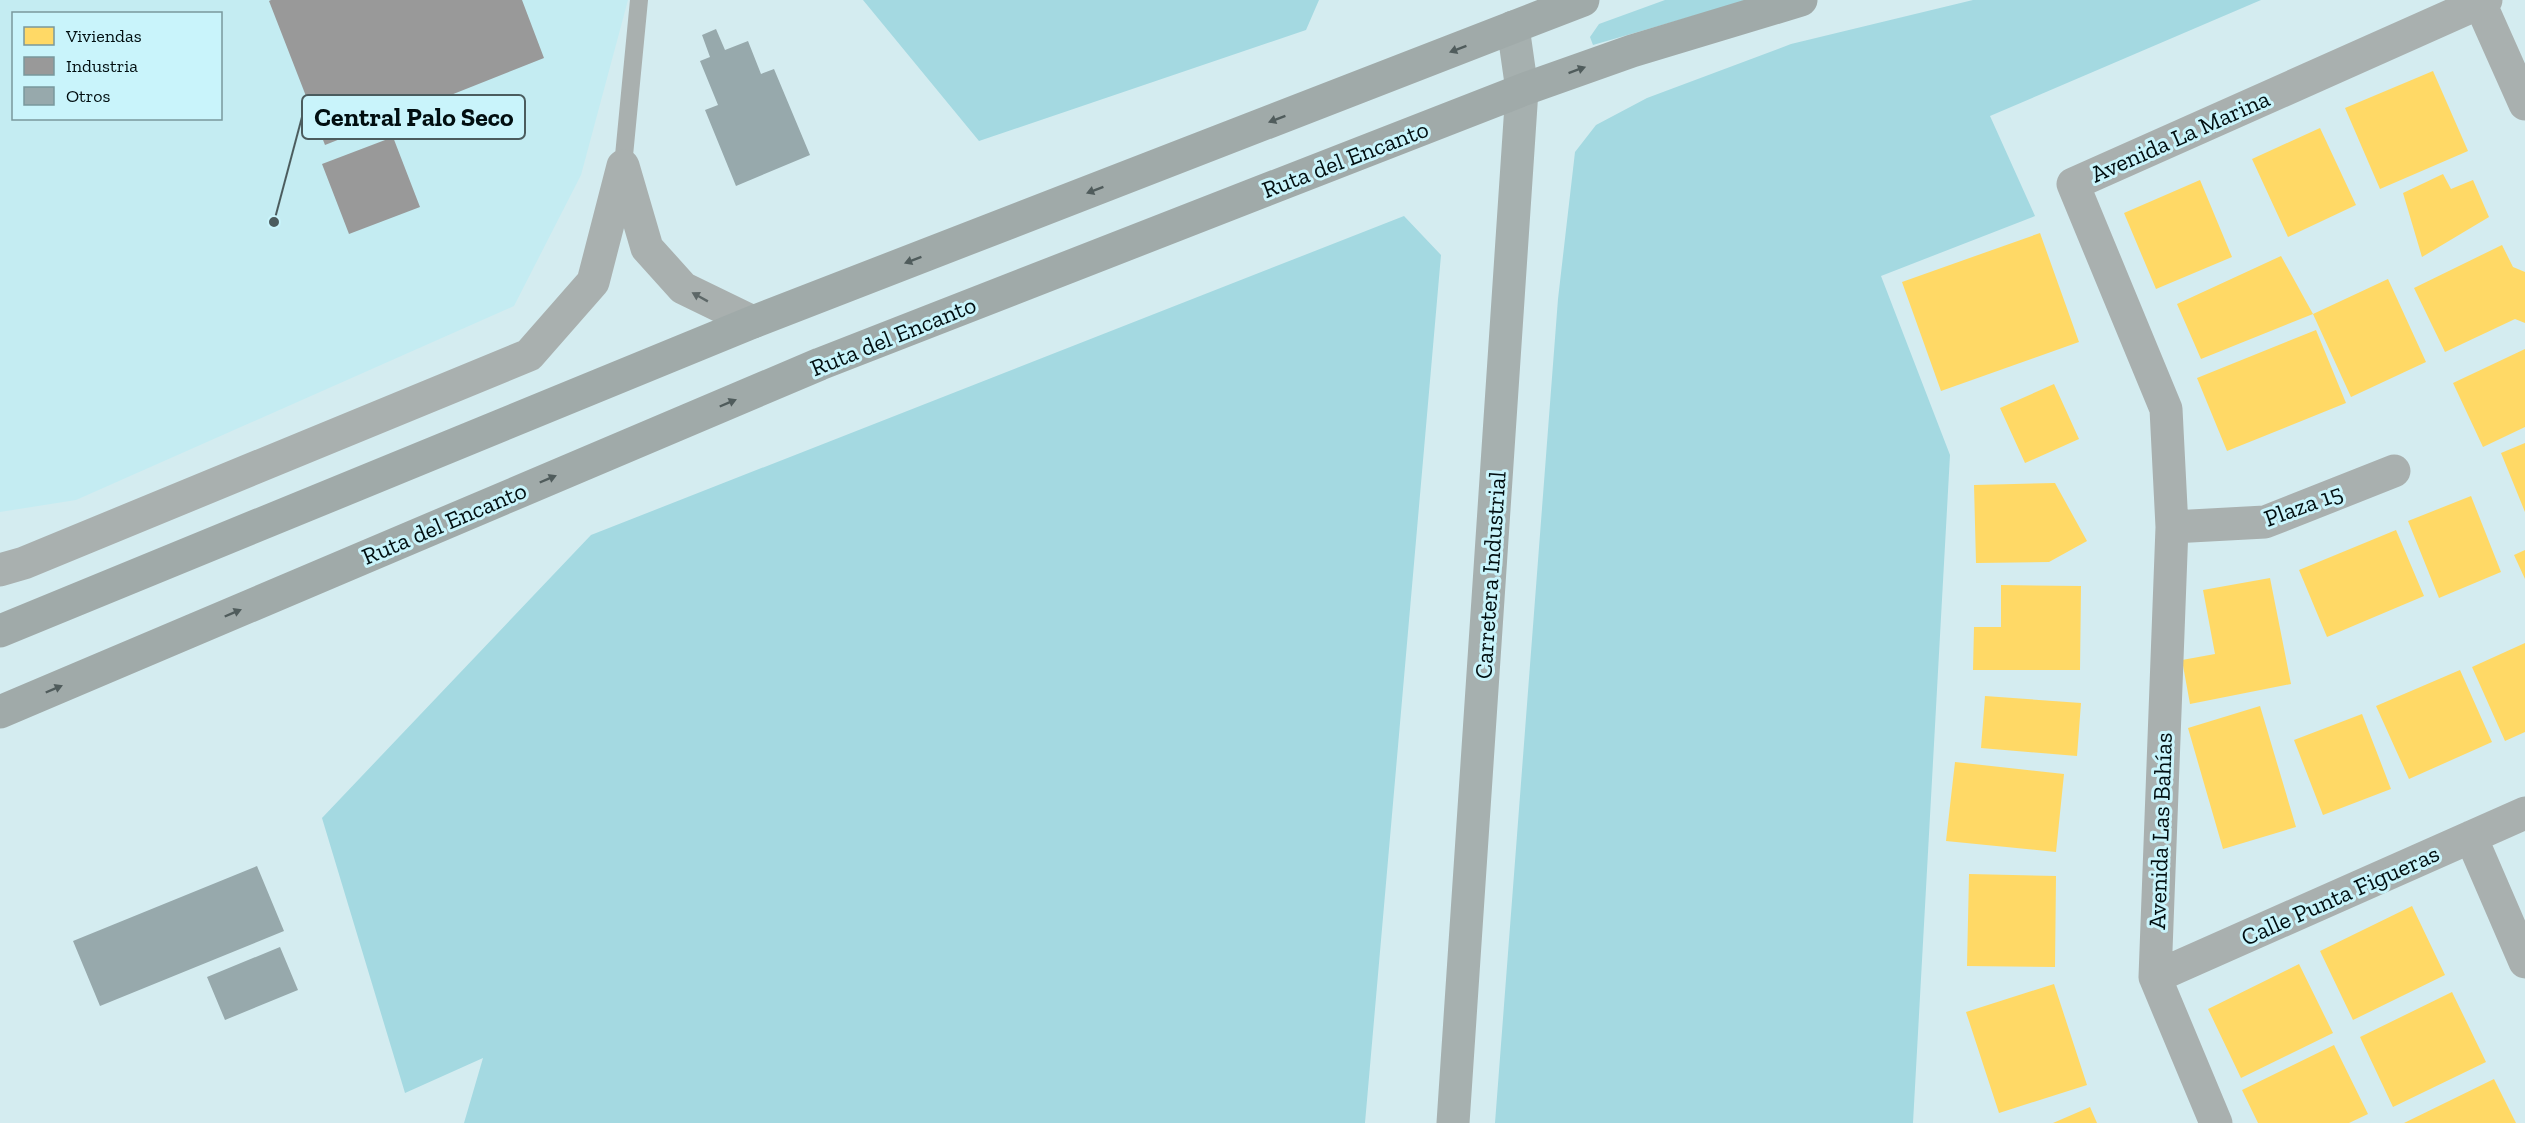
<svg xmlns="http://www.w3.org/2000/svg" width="2525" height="1123" font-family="'Zilla Slab',serif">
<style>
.built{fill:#c4ecf2;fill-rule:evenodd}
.green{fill:#a4d9e1}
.homes{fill:#ffd966}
.industry{fill:#999}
.building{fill:#97a9ac}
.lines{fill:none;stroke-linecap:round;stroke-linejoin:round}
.lane{stroke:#a9b0af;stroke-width:18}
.street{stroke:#a9b0af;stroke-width:33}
.secondary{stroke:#a6b0af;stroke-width:33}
.primary{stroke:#a0aaa9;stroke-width:33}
.oneway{fill:#505c5c}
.oneway2{fill:#5d6767}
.labels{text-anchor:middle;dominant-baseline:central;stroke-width:6;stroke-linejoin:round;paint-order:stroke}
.street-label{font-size:24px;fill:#010e10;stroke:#c9f4fb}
.leader{fill:none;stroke:#4b5c5e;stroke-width:2}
.callout-dot{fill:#4b5c5e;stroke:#c9f4fb;stroke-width:2}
.callout{fill:#c9f4fb;stroke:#4b5c5e;stroke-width:2}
.callout-label{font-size:26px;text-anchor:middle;font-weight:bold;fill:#010e10}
</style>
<rect width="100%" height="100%" fill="#d4ecf0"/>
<!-- built -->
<path class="built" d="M0,0H628L581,175L514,306L76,500L0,512ZM14,14H220V118H14Z"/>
<!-- green -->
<path class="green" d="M863,0H1319L1306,30L979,141Z
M1665,0H1748L1593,45L1590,37L1599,24Z
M1973,0H2261L1990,116L2035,216L1881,276L1950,455L1913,1123H1495L1558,299L1575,152L1596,125L1647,98L1791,44Z
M1404,216L1441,255L1365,1123H464L483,1058L405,1093L322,818L591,535Z"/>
<!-- homes -->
<path class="homes" d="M2433,71L2468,151L2380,189L2345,108Z
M2320,128L2356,205L2288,237L2252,159Z
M2443,174L2451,189L2473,180L2489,217L2422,257L2403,193Z
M2200,180L2232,257L2156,289L2124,213Z
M2040,233L2079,342L1941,391L1902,282Z
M2502,245L2513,267L2525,272V323L2515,319L2445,352L2414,288Z
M2281,256L2313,314L2201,359L2177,304Z
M2388,279L2426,362L2351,397L2313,314Z
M2316,330L2346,403L2227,451L2197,378Z
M2525,349V427L2483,447L2453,383Z
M2054,384L2079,439L2025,463L2000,408Z
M2525,443V512L2501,453Z
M2055,483L2087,541L2049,562L1976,563L1974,485Z
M2471,496L2501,572L2439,598L2408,521Z
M2396,530L2424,596L2327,637L2299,570Z
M2525,550V579L2514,555Z
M2270,578L2291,684L2190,704L2182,660L2215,654L2203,590Z
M2001,585L2081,586L2080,670H1973L1974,627H2001Z
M2525,643V732L2505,741L2472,667Z
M2460,670L2492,742L2409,779L2376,706Z
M1985,696L2081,703L2077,756L1981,748Z
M2260,706L2296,827L2223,849L2188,728Z
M2362,714L2391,789L2323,815L2294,740Z
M1955,762L2064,774L2056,852L1946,841Z
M1969,874L2056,876L2055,967L1967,966Z
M2412,906L2445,975L2353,1020L2320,951Z
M2299,964L2333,1033L2241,1078L2208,1009Z
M2054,984L2087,1085L1999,1113L1966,1012Z
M2452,992L2486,1062L2393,1107L2360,1037Z
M2334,1045L2368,1114L2349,1123H2258L2242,1090Z
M2494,1079L2516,1123H2404Z
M2090,1107L2097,1123H2053Z"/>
<!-- industry -->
<path class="industry" d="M271,0H522L544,58L325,145L269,1Z
M393,137L420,207L349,234L322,164Z"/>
<!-- building -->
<path class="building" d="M716,29L725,50L748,41L761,74L774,69L810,155L736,186L705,110L718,105L700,61L710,57L702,35Z
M257,866L284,931L100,1006L73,941Z
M280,947L298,990L225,1020L207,977Z"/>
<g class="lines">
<!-- lane -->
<path class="lane" d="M623,166L639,0"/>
<!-- street -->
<path class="street" d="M2480,3L2525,104
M623,166L647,248L683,288L753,322
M2172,527L2265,522L2394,471
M0,570L24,563L529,355L593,282L623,166
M2471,837L2525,962
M2155,977L2525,813
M2216,1123L2155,977L2172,527L2166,409L2073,184L2486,0"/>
<!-- secondary -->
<path class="secondary" d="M1453,1123L1522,90L1513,27"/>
<!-- primary -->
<path class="primary" d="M0,631L753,322L1583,0
M0,712L820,364L1522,90L1632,51L1801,0"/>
</g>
<!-- one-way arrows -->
<defs><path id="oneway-solid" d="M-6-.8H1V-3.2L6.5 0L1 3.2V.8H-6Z" transform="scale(1.5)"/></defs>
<g class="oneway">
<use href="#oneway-solid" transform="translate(1458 49) rotate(159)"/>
<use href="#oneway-solid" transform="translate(1577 70) rotate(-20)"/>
<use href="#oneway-solid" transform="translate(1277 119) rotate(159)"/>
<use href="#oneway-solid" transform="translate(1095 190) rotate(159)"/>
<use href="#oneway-solid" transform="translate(913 260) rotate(159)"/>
<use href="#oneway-solid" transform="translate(728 403) rotate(-23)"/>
<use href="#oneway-solid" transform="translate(548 479) rotate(-23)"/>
<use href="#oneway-solid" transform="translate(233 613) rotate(-23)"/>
<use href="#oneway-solid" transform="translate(54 689) rotate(-23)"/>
</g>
<use class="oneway2" href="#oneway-solid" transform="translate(700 297) rotate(-151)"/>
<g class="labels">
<!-- street labels -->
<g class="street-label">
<text transform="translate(2180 136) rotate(-24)">Avenida La Marina</text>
<text transform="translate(1345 159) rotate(-21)">Ruta del Encanto</text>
<text transform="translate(893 336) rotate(-22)">Ruta del Encanto</text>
<text transform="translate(2303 505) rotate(-20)">Plaza 15</text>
<text transform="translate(444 523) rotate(-23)">Ruta del Encanto</text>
<text transform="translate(1490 575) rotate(-86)">Carretera Industrial</text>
<text transform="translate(2160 831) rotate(-88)">Avenida Las Bahías</text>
<text transform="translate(2340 895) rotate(-24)">Calle Punta Figueras</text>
</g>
</g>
<!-- callouts -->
<path class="leader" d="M274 222L302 117"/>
<circle class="callout-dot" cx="274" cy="222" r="6"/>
<rect class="callout" x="302" y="95" width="223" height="44" rx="6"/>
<g class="callout-label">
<text x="414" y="126">Central Palo Seco</text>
</g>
<!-- legend -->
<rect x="12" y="12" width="210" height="108" fill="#c9f4fb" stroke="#79989d" stroke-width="1.5"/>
<rect x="24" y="27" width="30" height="18" fill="#ffd966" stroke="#79989d" stroke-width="1.5"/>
<text x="66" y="42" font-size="18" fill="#010e10">Viviendas</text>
<rect x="24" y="57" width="30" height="18" fill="#999999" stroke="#79989d" stroke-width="1.5"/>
<text x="66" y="72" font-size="18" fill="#010e10">Industria</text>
<rect x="24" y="87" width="30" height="18" fill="#97a9ac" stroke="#79989d" stroke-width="1.5"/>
<text x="66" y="102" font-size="18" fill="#010e10">Otros</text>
</svg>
